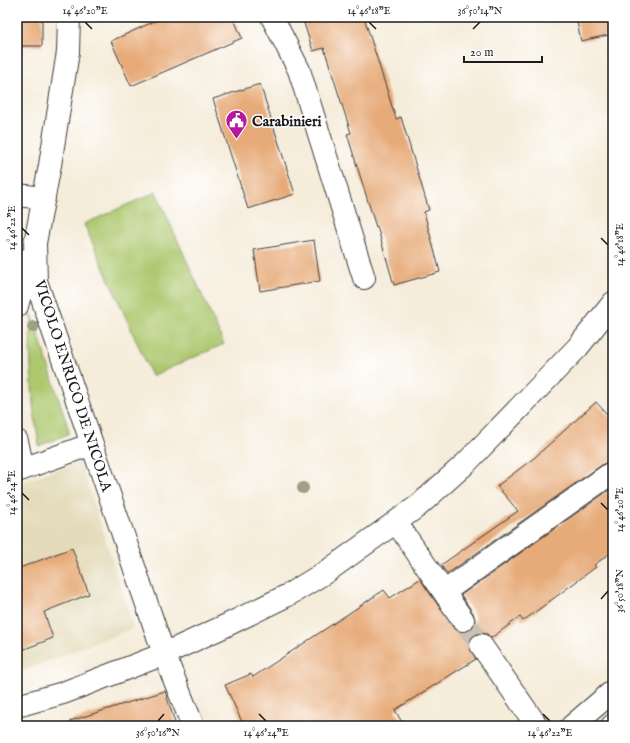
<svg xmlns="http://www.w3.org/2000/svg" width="630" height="743" font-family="'IM FELL English',serif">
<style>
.built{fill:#e4dbba}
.green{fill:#acc76d;stroke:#647244}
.building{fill:#e7ab79}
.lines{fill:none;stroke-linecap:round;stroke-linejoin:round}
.minor-tunnel{stroke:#cac2b4;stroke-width:22;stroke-dasharray:22 11;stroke-linecap:butt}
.minor-casing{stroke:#3d3b38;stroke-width:24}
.minor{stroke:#fff;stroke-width:22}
.tree{fill:#9e9f83}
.ticks{fill:none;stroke:#1c1c1c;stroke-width:1.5}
.labels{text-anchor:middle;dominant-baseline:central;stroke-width:3;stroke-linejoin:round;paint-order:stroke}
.poi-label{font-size:15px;font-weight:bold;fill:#1c1c1c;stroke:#fff;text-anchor:start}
.street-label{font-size:15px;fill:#1c1c1c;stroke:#fff}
.neatline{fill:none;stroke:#1c1c1c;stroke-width:1.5}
.ticks-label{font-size:10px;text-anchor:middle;fill:#1c1c1c}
</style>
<rect width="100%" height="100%" fill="#fff"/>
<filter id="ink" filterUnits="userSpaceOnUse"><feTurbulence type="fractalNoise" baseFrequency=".025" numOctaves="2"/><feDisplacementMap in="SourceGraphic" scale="8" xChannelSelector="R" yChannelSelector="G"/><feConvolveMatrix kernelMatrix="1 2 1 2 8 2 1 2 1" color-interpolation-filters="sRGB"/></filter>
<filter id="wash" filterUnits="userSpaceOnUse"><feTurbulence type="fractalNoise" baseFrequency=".012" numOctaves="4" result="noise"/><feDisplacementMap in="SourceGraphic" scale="16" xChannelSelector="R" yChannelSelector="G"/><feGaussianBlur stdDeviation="0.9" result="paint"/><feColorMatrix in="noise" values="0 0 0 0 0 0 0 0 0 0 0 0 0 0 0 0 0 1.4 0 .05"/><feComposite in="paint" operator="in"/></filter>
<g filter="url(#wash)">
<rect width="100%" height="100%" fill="#f5ecda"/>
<!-- built -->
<path class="built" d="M80,461L134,628L17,673V484Z"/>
<!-- green -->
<path class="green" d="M156,192L224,344L152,376L84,224Z
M32,314L69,431L68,434L39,446L33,405L30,349Z"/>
<g id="blocks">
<!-- building -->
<path class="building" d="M17,17H42V46H17Z
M164,17H233L242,38L131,86L111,41Z
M302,17H364L396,119L401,117L429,210L424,212L440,272L394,285L377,226L376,227L347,134L351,133L324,48L313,51Z
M576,17H613V34L581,41Z
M260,84L295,194L248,209L213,99Z
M314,240L320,281L260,291L254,250Z
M596,402L613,421V462H608L603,464L447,574L441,565L518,511L497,486L534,458Z
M609,490H613V551L594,565L596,567L523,621L520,617L491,638L487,634L480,633L474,635L470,640L469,646L476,659L395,710L404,726H244L225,685L251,674L253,677L384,590L390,598L420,579L453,627L458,631L464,632L470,630L474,626L475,619L473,613L461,595Z
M72,548L89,594L44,612L53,638L17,652V569Z
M165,691L176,726H71L70,721Z"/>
</g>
</g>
<g filter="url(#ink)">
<use href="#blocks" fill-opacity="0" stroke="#3d3b38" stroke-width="1"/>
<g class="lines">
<!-- minor-tunnel -->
<path class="minor-tunnel" d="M463,620L481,645"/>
<defs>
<path id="minor" d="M69,17L68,52L50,165L35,243L36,281L164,654L193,726
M272,17L299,70L364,278
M17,195L44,198
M17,306L30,258
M17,441L23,469
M17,471L92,444
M396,522L463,620
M444,592L610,474L613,478
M481,645L537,726
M17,706L63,693L164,654L225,626L288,595L326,572L418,506L465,464L578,347L613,303
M572,726L613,691
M612,726L613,725"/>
</defs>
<!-- minor casing -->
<use href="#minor" class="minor-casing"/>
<!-- minor -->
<use href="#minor" class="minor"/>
</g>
<!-- trees -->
<g class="tree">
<circle cx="33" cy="327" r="6"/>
<circle cx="303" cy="488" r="6"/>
</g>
</g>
<!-- ticks -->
<path class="ticks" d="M85,22L92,29M369,22L376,29M473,29L480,22M22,228L29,235M601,238L608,245M22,493L29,500M601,503L608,510M601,599L608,591M259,714L266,721M543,714L550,721M158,721L164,714"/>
<!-- icons -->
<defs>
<symbol id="civic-pin" viewBox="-11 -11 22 30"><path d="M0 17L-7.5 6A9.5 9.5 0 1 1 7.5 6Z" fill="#b5179e" stroke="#fff"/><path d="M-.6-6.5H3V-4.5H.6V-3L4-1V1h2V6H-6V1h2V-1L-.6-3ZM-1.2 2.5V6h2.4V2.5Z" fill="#fff"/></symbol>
</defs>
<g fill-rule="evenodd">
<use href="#civic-pin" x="224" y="108" width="25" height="34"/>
</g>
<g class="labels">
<!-- poi labels -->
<g class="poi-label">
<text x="252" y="121">Carabinieri</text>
</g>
<!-- street labels -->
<g class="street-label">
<text transform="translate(73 386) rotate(72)">VICOLO ENRICO DE NICOLA</text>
</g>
</g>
<!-- margin -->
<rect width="630" height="743" fill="none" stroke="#fff" stroke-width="44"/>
<!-- scale -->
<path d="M464 56v6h78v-6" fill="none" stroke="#1c1c1c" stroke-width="2"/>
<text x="470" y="56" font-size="12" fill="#1c1c1c" stroke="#ffffff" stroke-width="3" paint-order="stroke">20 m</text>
<rect x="22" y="22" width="586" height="699" class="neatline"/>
<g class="ticks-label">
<text x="85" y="14">14°46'20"E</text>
<text x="369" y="14">14°46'18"E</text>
<text x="480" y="14">36°50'14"N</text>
<text transform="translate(11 228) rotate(-90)" y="4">14°46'22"E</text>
<text transform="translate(619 245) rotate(-90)" y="4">14°46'18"E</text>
<text transform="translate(11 493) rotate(-90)" y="4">14°46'24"E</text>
<text transform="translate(619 510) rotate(-90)" y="4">14°46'20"E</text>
<text transform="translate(619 591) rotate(-90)" y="4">36°50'18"N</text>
<text x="158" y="736">36°50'16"N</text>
<text x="266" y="736">14°46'24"E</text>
<text x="550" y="736">14°46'22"E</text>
</g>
</svg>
